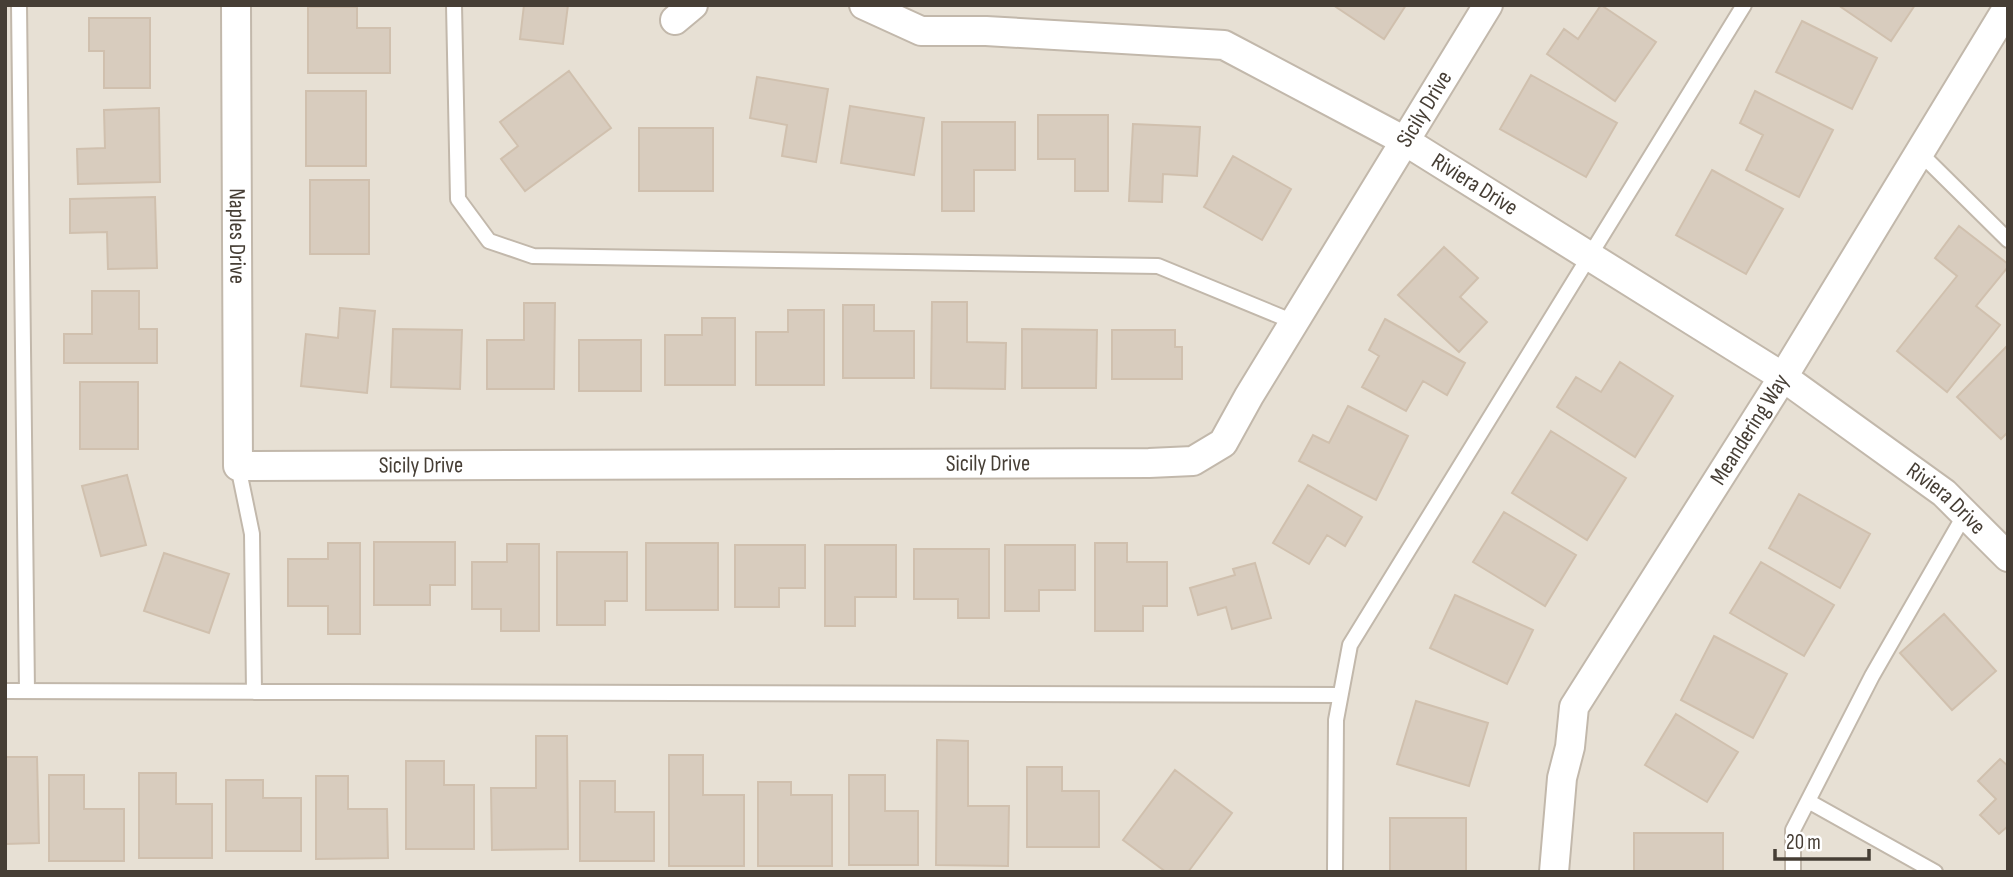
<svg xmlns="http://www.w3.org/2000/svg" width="2013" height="877" font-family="'Sofia Sans Condensed',sans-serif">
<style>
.residential{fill:#e7e0d4}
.building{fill:#d8ccbe;stroke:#d0c0ae;stroke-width:2}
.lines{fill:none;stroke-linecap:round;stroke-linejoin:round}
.service-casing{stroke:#c2b8ab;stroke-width:18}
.minor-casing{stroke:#c2b8ab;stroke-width:32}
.service{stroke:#fff;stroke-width:14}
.minor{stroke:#fff;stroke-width:28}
.labels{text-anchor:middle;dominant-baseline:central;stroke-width:5;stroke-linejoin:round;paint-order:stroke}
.street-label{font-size:23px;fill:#463e35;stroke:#fff}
</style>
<rect width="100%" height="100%" fill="#f3eee6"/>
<!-- residential -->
<path class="residential" d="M5,5H2008V872H5Z"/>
<!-- building -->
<path class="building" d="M524,5H568L563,44L520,39Z
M1333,5H1406L1384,39Z
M1601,5L1656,42L1615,101L1547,54L1564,29L1578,39Z
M1838,5H1915L1891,41Z
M308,7H357V28H390V73H308Z
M89,18H150V88H104V51H89Z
M1802,21L1877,58L1852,109L1776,72Z
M569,71L611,128L525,191L501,159L518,146L500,122Z
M1531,75L1617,123L1586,177L1500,129Z
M757,77L828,89L816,162L782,156L787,125L750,118Z
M306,91H366V166H306Z
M1755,91L1833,130L1799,197L1746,170L1763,135L1740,123Z
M850,106L924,118L914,175L841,163Z
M159,108L160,182L78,184L77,149L105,148L104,110Z
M1038,115H1108V191H1075V159H1038Z
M942,122H1015V170H974V211H942Z
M1133,124L1200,127L1197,176L1163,174L1162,202L1129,201Z
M639,128H713V191H639Z
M1233,156L1291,189L1262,240L1204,207Z
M1712,170L1783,209L1746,274L1676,235Z
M310,180H369V254H310Z
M155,197L157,268L108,269L107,232L70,233V199Z
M1959,226L2008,264V267L1976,306L2000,325L1947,392L1897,351L1957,276L1935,258Z
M1444,247L1478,278L1460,297L1487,322L1459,352L1398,295Z
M92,291H139V329H157V363H64V334H92Z
M932,302H967V342L1006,343L1005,389L931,388Z
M524,303H555L554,389H487V340H524Z
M843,305H874V331H914V378H843Z
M340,308L375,311L367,393L301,386L306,334L338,338Z
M788,310H824V385H756V332H788Z
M702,318H735V385H665V335H702Z
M1385,319L1465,363L1447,395L1423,381L1406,411L1362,387L1379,356L1369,350Z
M393,329L462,330L460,389L391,387Z
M1022,329L1097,330L1096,388H1022Z
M1112,330H1175V347H1182V379H1112Z
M579,340H641V391H579Z
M2008,345V432L2001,439L1957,397Z
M1620,362L1673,396L1635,457L1557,407L1576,377L1601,392Z
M80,382H138V449H80Z
M1348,406L1408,436L1376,500L1299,461L1313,435L1329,443Z
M1551,431L1626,478L1587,540L1512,493Z
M127,475L146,545L101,556L82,486Z
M1308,485L1362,517L1345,546L1327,535L1309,564L1273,543Z
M1799,494L1870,534L1840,588L1769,548Z
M1504,512L1576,555L1545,606L1473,562Z
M374,542H455V585H430V605H374Z
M328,543H360V634H328V606H288V559H328Z
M646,543H718V610H646Z
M1095,543H1127V562H1167V606H1143V631H1095Z
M507,544H539V631H501V609H472V562H507Z
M735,545H805V588H779V607H735Z
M825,545H896V597H855V626H825Z
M1005,545H1075V590H1039V611H1005Z
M914,549H989V618H958V599H914Z
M557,552H627V601H605V625H557Z
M164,553L229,574L209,633L144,611Z
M1761,562L1834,605L1804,656L1730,613Z
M1255,563L1271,618L1232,629L1226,607L1198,615L1190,588L1235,575L1233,569Z
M1455,595L1533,630L1507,684L1430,648Z
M1944,614L1996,671L1952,710L1900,653Z
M1714,636L1787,674L1753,738L1681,700Z
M1416,701L1488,723L1469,786L1397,764Z
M1676,714L1738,752L1707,802L1645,765Z
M536,736H567L568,849L492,850L491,788H536Z
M937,740L968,741V806H1009L1008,866L936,865Z
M669,755H703V795H744V866H669Z
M5,757H37L39,843L5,844Z
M2000,759L2008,766V826L1999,834L1980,815L1996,799L1978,781Z
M406,761H444V785H474V849H406Z
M1027,767H1062V791H1099V847H1027Z
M1175,770L1232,813L1188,872H1166L1123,840Z
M139,773H176V804H212V858H139Z
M49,775H84V809H124V861H49Z
M849,775H885V811H918V865H849Z
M316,776H348V809H387L388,858L316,859Z
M226,780H263V798H301V851H226Z
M580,781H615V812H654V861H580Z
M758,782H791V795H832V866H758Z
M1390,818H1466V872H1390Z
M1634,833H1723V872H1634Z"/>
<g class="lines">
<defs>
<path id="service" d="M19,5L27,691
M454,5L458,199L489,241L533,256L1158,266L1294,322
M1919,152L2008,240
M238,466L252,534L254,692
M5,691L1340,695
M1808,801L1935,872
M1335,872L1336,720L1350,645L1744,5
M1793,872V830L1872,676L1965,514"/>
<g id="minor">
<path id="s1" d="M236,5L238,466L1149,463L1193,461L1223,443L1249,396L1488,5"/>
<path id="s2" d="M864,5L921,31H986L1224,45L1405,141L1783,377L1944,493L2008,557"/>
<path d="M675,20L693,5"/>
<path id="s3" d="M1554,872L1562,778L1570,747L1574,707L1783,377L2008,7"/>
</g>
</defs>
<!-- service casing -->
<use href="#service" class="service-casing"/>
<!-- minor casing -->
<use href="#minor" class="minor-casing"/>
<!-- service -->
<use href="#service" class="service"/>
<!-- minor -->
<use href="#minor" class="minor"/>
</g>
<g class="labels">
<!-- street labels -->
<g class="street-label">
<text stroke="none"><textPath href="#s1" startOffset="1841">Sicily Drive</textPath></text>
<text stroke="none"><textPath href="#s2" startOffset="653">Riviera Drive</textPath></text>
<text stroke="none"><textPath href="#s1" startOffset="231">Naples Drive</textPath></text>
<text stroke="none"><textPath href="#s3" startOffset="495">Meandering Way</textPath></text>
<text stroke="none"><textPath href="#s1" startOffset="1211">Sicily Drive</textPath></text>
<text stroke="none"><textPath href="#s1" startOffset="644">Sicily Drive</textPath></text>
<text stroke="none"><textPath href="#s2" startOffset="1220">Riviera Drive</textPath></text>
</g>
</g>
<!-- border -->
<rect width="2013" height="877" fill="none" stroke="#463e35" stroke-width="14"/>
<!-- scale -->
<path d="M1775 849v10h94v-10" fill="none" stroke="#463e35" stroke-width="3.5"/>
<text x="1786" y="849" font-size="21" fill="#463e35" stroke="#ffffff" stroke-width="5" paint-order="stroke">20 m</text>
</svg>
